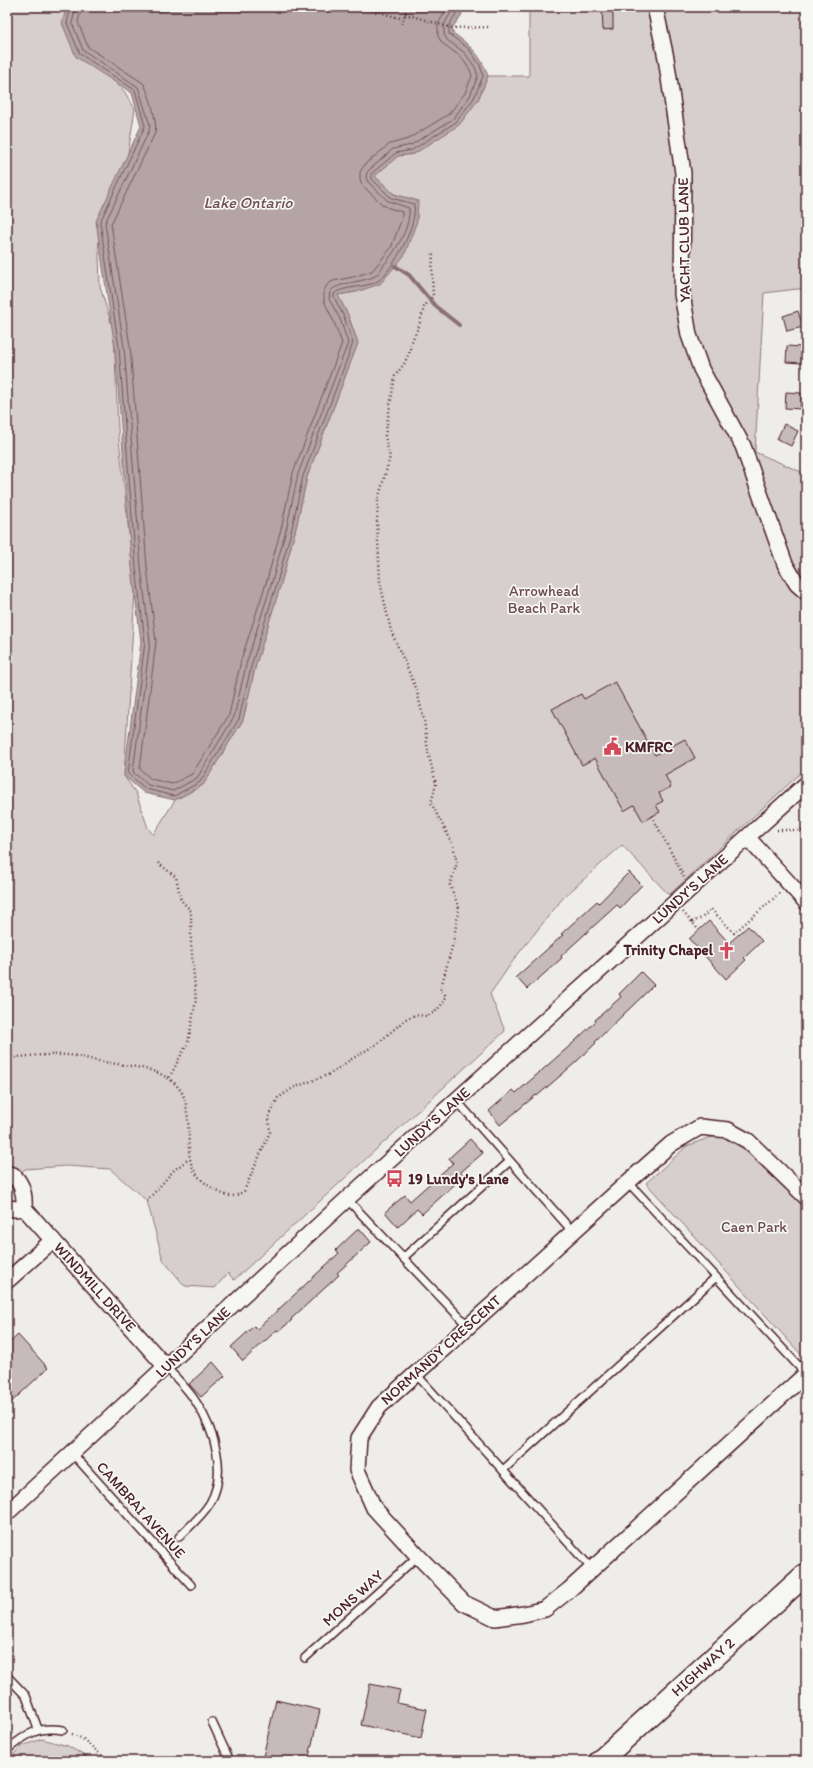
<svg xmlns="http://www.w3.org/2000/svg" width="813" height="1768" font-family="Itim,sans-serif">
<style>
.green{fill:#d7cfce;stroke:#90777c}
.water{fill:#b4a4a5;stroke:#8a6f74}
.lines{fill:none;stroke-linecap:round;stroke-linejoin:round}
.shore{stroke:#74545c;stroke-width:1}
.stream{stroke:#8a6f74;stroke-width:4}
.building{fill:#c6babb;stroke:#4a1f2b}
.lane-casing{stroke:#4a1f2b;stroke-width:10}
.street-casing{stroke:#4a1f2b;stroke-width:18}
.secondary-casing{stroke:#4a1f2b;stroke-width:24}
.path{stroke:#4a1f2b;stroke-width:2.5;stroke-dasharray:1 3;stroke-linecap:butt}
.lane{stroke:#f6f6f2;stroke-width:7}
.street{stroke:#f6f6f2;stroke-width:15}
.secondary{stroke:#f6f6f2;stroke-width:21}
.labels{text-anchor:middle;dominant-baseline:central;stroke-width:3.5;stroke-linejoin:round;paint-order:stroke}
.street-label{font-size:15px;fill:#4a1f2b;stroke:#f6f6f2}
.park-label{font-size:15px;fill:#6d4b54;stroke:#f6f6f2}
.poi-label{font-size:15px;font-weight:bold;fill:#4a1f2b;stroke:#f6f6f2;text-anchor:start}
.water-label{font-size:16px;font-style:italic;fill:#6f4e56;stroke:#f6f6f2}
</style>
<rect width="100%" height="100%" fill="#efedea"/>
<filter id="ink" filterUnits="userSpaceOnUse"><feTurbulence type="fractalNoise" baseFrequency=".025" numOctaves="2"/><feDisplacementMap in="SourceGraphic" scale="8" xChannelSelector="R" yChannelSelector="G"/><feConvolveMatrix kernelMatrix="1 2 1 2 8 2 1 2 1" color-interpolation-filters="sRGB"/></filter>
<g filter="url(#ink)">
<!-- green -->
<path class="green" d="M7,7H78L90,56L124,91L135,109L126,166L98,224L100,287L114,332L118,429L135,591L124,776L136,793L148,828L153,835L175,800L203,785L243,720L256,664L281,583L296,528L307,477L358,343L348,315L337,295L356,292L418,201L394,194L374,176L398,156L414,154L478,100L488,76H529V7H806V288L764,293L755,452L806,474V768L669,895L622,845L563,898L515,958L490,994L505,1031L234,1280L228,1273L215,1288L185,1286L163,1260L147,1201L110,1169L67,1166L25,1169L7,1186Z
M726,1135L744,1144L806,1209V1360L646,1183L687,1146L708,1138Z
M42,1739L68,1746L93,1761H7L22,1746Z"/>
<!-- water -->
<path class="water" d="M67,7H464L461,16L452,28L453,33C471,46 481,55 488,76L478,100L459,125L414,154L398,156L375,176L394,194L418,201L417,221L404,256L380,284L356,292L338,295L348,315L358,343L307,477L296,528L281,584L256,664L243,720L203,785L175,800L144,793L124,776L141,642L132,568L115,348L96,221L141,126L132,93L76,57L62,23Z"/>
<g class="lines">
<!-- shore -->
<path class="shore" d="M71,7L67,23L80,54L135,90L145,126L100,222L119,348L136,568L145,642L128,774L146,789L174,796L200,782L239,719L252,663L277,583L292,528L303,476L353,343L344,317L334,297V294C341,286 368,288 378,281C394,269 418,224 414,204L391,198L372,179L371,174L396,153L412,150L456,122L474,98L483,76L480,65L469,49L449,34C447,23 456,17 459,7
M76,7L72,23L83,50L138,87L150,125L149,131L105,223L124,347L141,567L150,642L133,772L148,785L173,791L197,778L234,717L247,661L272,582L287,526L298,474L348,343L340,319L329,299L330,292C335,283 362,282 373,277C377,276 380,270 383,266C395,252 411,227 409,208L388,201L368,182L366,177L367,172L393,149L411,145L453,119L470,96L478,76L475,67L465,53L447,40L444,34V25L454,7
M82,7L78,22L88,47L143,83C149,91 158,123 155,133L111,224L130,346L147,567L156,642L140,769L151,779L172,784L192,774L229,715L241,660L267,580L282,525L293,473L342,343L334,322L324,301V290L328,284L333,281L353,277L372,271L391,248L402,218V212L389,208L383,205L362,185L360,179V172L365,164L390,144L408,139L449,114L465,93L472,76L470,70L461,57L442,43L438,36V24L448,7"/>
<!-- stream -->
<path class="stream" d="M395,266L409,275L435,306L459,325"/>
</g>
<!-- building -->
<path class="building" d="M602,7H613V29L603,30Z
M798,311L803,327L787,331L783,316Z
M787,346L802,347V363L786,362Z
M786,392L801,393V409L785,408Z
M784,424L798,431L791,446L777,439Z
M615,682L655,755L685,739L695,758L665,775L671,787L659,793L663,801L656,805L660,812L643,821L634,805L624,811L595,758L582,765L552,709L581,694L584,699Z
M629,872L642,885L620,908L617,905L585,934L561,956L562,958L527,989L516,977L563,935L561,934L584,913L597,901L599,903Z
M709,921L729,943L748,926L762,941L744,958L746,960L726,979L689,939Z
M641,972L654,985L595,1042L596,1043L575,1063L537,1096L536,1095L500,1125L489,1111L513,1090L516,1093L573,1043L596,1021L595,1020L621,997L619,994Z
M470,1139L483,1153L461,1172L464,1176L422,1214L417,1209L398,1227L385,1212L405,1195L410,1201L453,1163L449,1158Z
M359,1228L371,1242L337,1273L339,1275L291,1319L292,1320L279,1331L277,1330L243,1361L231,1347L254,1326L257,1329L292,1297L339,1253L336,1250Z
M18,1335L48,1368L7,1406V1345Z
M213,1362L225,1376L201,1397L189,1384Z
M370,1684L400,1690L397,1703L427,1709L421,1738L361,1725Z
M276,1700L320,1710L308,1761H262Z"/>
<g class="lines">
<defs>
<path id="lane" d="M456,1100L573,1232
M628,1182L806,1374
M347,1199L468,1326
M403,1258L510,1161
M166,1367C176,1378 188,1389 196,1402C214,1430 228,1472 210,1503C202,1516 190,1526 179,1537
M415,1373L592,1569
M72,1453L191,1585
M503,1470L716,1277
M305,1658L418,1556
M7,1676L26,1696L38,1729
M212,1722L230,1761
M7,1750C26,1734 38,1726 63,1730"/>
<path id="street" d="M655,7L666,58L683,173L682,294L689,335L701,369L743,446L785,564L797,584L806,592
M747,837L806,902
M7,1174L13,1175C23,1184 25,1195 24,1208L166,1367
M806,1197L748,1141L728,1130L700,1127L671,1144L628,1182L379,1407L359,1438L357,1470L374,1508L418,1556L464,1603L495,1618L524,1614L545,1609L569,1590L806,1374
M7,1207L14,1209L24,1208
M7,1281L53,1240
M7,1513L347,1199L806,784"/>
<path id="secondary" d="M600,1761L806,1574"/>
</defs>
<!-- lane casing -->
<use href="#lane" class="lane-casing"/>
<!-- street casing -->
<use href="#street" class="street-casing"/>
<!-- secondary casing -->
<use href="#secondary" class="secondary-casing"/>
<!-- path -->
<path class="path" d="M368,9L403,19
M405,14L452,28L491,27
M402,24L407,7
M652,816L684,877
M777,830H806
M158,863L176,877L181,900L191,911V943L196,1000L188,1042L169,1078
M683,912L697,928
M692,922L702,918L711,909L734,933L780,893
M7,1058C27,1056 48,1054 68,1055C80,1056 92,1060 104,1062C121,1065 141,1066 158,1073C165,1076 172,1080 177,1086C184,1093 186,1102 187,1112C193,1150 178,1170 219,1192C229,1197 234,1198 244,1191L270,1132L269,1117L278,1098L293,1088L330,1074L350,1060L377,1044L406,1019L415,1015L427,1016L435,1012L445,1001V995L440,991L453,943L459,908L450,885L457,863L453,845L431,803L436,784L428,752L424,720L416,688L391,631L380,582L377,521L378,500L390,457L385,436L395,376L404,364L410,351L411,343L419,326L424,307L433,296L432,275L433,252
M147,1201L174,1170L189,1159
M72,1734L83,1739L108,1761"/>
<!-- lane -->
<use href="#lane" class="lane"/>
<!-- street -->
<use href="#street" class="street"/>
<!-- secondary -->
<use href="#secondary" class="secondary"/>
</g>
</g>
<!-- icons -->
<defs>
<symbol id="civic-bare" viewBox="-9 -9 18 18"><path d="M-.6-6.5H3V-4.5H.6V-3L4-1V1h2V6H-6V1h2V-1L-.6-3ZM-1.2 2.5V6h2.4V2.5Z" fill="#d1495b" stroke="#f6f6f2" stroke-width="2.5" paint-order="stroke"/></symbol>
<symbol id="church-bare" viewBox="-9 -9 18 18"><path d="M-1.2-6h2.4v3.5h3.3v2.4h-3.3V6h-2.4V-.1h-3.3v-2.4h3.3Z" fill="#d1495b" stroke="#f6f6f2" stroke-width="2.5" paint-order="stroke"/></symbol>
<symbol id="bus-bare" viewBox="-9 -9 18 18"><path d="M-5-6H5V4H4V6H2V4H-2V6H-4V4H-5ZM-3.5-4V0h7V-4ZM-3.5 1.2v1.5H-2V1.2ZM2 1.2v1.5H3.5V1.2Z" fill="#d1495b" stroke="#f6f6f2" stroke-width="2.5" paint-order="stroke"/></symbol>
</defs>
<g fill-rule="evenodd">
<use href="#civic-bare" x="600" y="734" width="25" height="25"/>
<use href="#church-bare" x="714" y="938" width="25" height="25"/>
<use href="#bus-bare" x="382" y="1166" width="25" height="25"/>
</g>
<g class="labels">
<!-- street labels -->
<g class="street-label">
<text transform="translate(684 240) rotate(-91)">YACHT CLUB LANE</text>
<text transform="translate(690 889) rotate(-42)">LUNDY'S LANE</text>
<text transform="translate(432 1122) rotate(-42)">LUNDY'S LANE</text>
<text transform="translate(95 1287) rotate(48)">WINDMILL DRIVE</text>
<text transform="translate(193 1342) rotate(-43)">LUNDY'S LANE</text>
<text transform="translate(441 1350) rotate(-42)">NORMANDY CRESCENT</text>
<text transform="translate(141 1510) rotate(48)">CAMBRAI AVENUE</text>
<text transform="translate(353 1598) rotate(-42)">MONS WAY</text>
<text transform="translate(703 1667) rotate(-42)">HIGHWAY 2</text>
</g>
<!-- park labels -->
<g class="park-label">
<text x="544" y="591">Arrowhead<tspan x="544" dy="17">Beach Park</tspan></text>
<text x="754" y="1227">Caen Park</text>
</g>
<!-- poi labels -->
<g class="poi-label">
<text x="625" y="747">KMFRC</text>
<text x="713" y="950" text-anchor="end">Trinity Chapel</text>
<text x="408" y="1179">19 Lundy's Lane</text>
</g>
<!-- water labels -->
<g class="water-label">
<text x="248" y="202">Lake Ontario</text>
</g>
</g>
<!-- margin -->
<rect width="813" height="1768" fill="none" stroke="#f6f6f2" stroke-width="24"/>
<rect x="12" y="12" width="789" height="1744" fill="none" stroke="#4a1f2b" stroke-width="1.5" filter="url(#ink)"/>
</svg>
